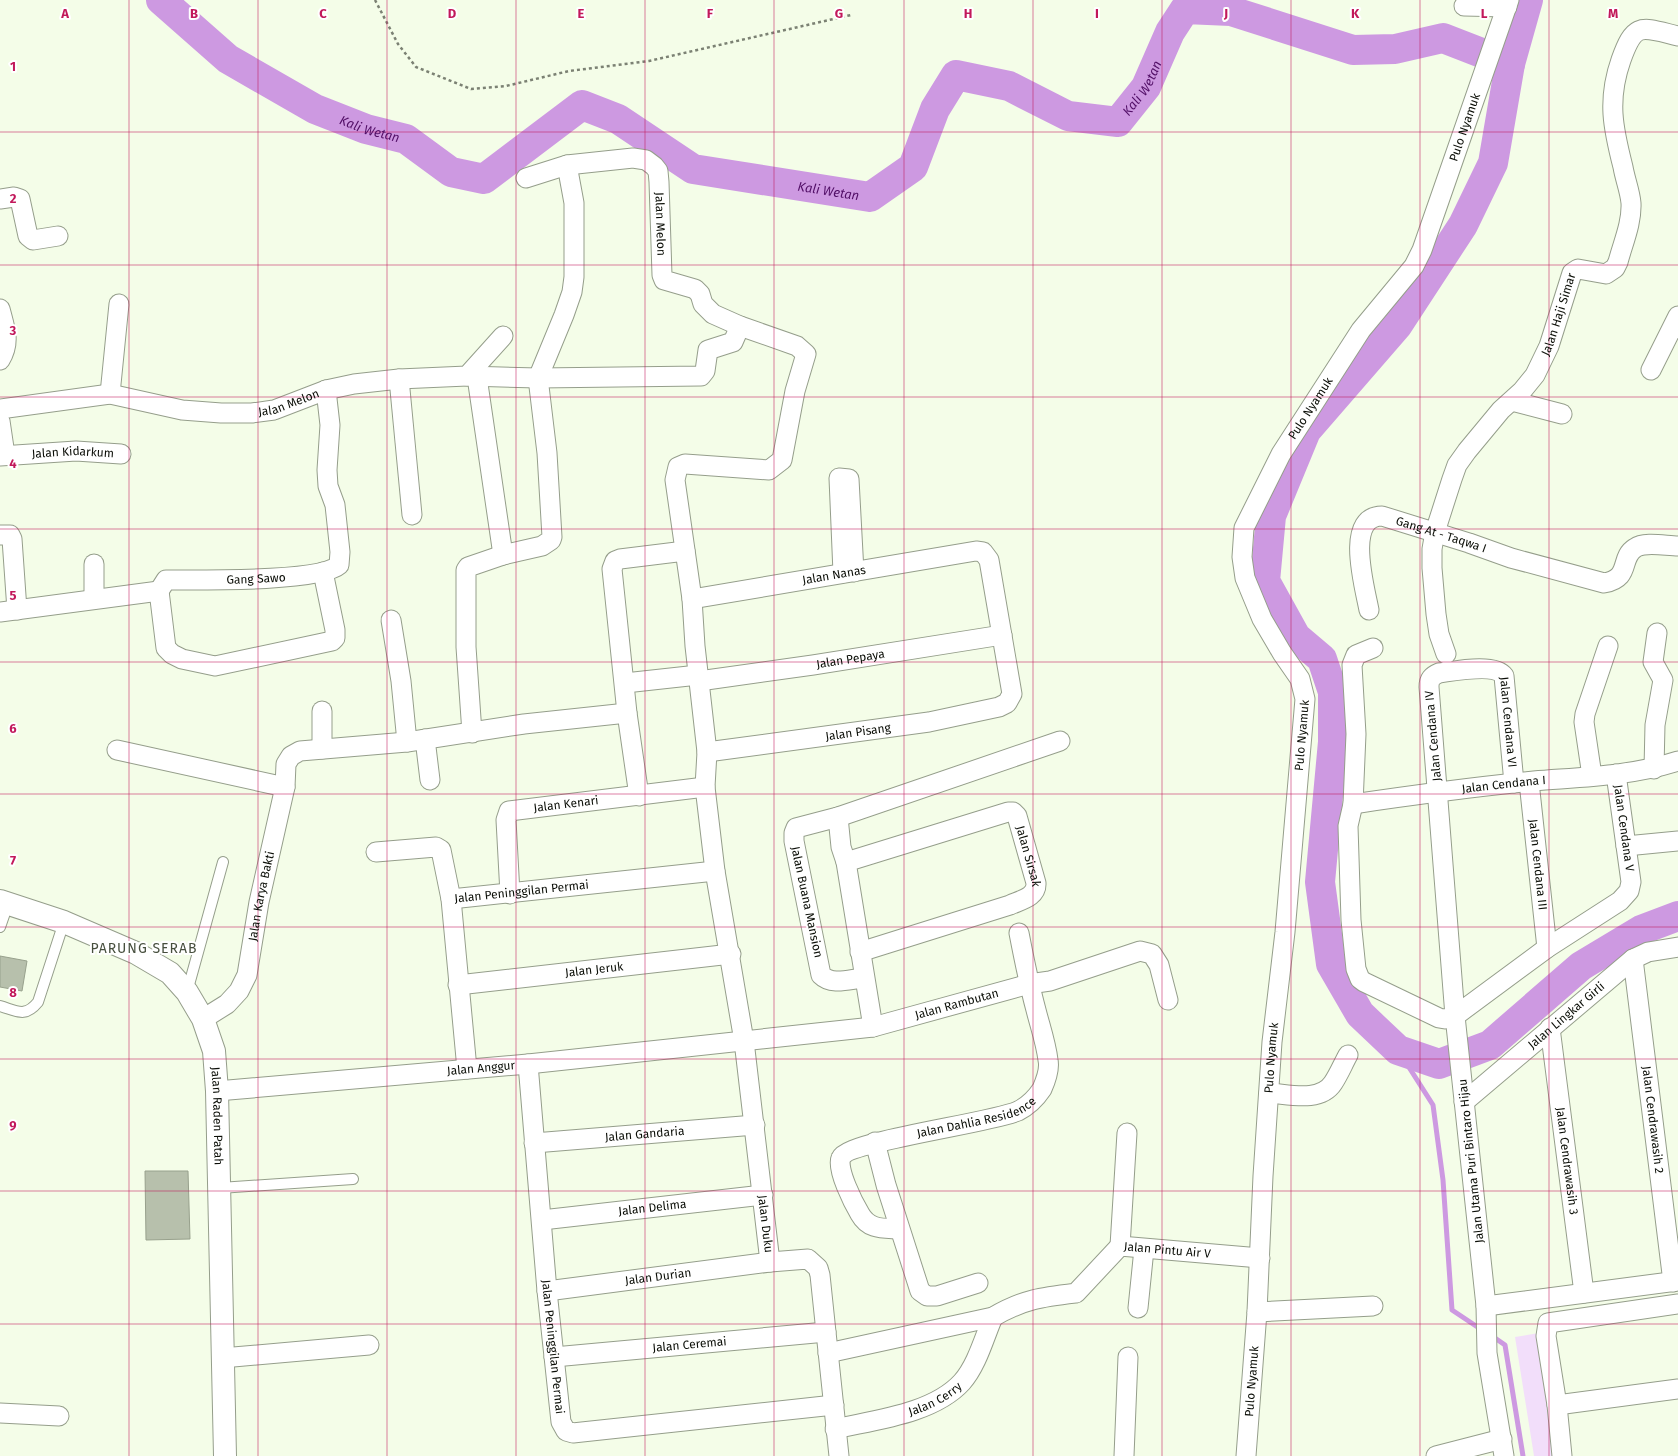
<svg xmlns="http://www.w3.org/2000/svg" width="1678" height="1456" font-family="'Fira Sans',sans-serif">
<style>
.green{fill:#f2defa}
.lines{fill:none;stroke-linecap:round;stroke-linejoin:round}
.stream{stroke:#cd99e1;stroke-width:5}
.river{stroke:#cd99e1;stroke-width:30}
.building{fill:#b7c0ac;stroke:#98a18d}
.lane-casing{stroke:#959e8b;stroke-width:12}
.street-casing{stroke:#959e8b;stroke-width:21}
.secondary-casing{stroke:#959e8b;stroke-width:24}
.path{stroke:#7b8173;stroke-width:2.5;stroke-dasharray:3 3;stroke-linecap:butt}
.lane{stroke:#fff;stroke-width:10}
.street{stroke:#fff;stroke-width:19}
.secondary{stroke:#fff;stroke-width:22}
.grid{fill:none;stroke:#c2185b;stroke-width:1;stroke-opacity:0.55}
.labels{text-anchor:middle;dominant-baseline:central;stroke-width:4;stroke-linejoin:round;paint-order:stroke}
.street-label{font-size:12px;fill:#0b0e07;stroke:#fff}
.water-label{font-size:13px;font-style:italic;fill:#520f67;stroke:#fff}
.quarter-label{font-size:14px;letter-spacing:1px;fill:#474f3e;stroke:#fff}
.grid-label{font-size:13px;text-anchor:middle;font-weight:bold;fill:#c2185b;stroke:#fff;stroke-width:4;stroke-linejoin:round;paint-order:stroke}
</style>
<rect width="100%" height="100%" fill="#f4fde8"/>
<!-- green -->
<path class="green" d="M1539,1333L1553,1456H1534L1515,1337Z"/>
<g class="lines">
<!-- stream -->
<path class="stream" d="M1398,1050L1433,1105L1443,1180L1452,1310L1482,1330
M1492,1336L1505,1345L1523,1456"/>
<!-- river -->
<g class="river">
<path id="s1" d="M161,0L228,59L315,109L366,129L406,139L451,172L484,179L582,105L618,119L693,169L870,197L913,167L935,109L956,75L1009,86L1068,116L1118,122L1146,87L1170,32L1185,9L1231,11L1353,50L1395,49L1443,38L1510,64"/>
<path d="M1528,0L1510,64L1493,163L1463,225L1397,326L1306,431L1271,516L1265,581L1296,637L1322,659L1333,692V742L1320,882L1331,964L1360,1014L1398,1050L1439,1064L1490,1045L1581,966L1641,930L1678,916"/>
</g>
</g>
<!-- building -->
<path class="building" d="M0,956L27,961L22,991L0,987Z
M145,1171H188L190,1239L146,1240Z"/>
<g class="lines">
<defs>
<path id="lane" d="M0,927L8,904
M187,992L223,862
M0,1006C17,1011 25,1018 38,1002L64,922
M220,1188L353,1179"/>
<g id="street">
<path d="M1464,6L1507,7"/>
<path id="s2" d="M526,178L567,165L633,158L646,160L654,166L658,171L659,182L662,275L664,280L695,289L700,294L703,304L713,314L740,326L797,346L806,354L795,391L782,460L769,470L685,464L678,467L675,480L692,599L695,646L707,752L705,787L715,871L744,1041L770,1262"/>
<path d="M0,199L14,197L20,199L28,236L33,240L58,236"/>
<path d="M0,309C5,328 11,342 0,360"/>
<path d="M1651,370L1678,316"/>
<path d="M467,376L538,378L701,376L705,371L708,350L733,342L740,326"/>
<path d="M477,377L503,555"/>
<path d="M399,379L412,515"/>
<path d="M110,394L119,304"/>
<path d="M1512,401L1562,414"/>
<path id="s3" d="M0,409L110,394L182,410L221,413H252L274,410L326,390L354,384L399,379L467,376L503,336"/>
<path d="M0,421L5,455"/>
<path id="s4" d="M0,456L76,451L121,454"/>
<path d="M0,535H10L12,539L17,610"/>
<path d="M94,564V599"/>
<path d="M843,573L839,478L849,479L854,572"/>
<path id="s5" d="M159,591L166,580C197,580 320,582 339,565L340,552L335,505L328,486L327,470L330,425L326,390"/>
<path d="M159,591L166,648L172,654L182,659L215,666L332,641L335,638V630L323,572"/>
<path id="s6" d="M692,599L976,551L983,552L989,560L1012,694L1007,703L999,707L929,722L707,752"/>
<path id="s7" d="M1369,610C1365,588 1344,516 1382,516L1469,543L1511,558L1604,583C1632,578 1619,558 1635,548C1645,541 1666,546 1678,546"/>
<path d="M0,612L159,591"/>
<path d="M391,620L401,681L407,742"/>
<path d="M1373,648L1356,655L1352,665L1356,734L1353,804L1348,826L1351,920L1356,969L1360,979L1364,982L1439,1018L1445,1019L1455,1016L1547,948L1620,901L1629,891L1631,882L1616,774"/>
<path id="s8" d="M1446,654L1439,634L1436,614L1432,568V549L1435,532L1452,479L1457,465L1467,451L1501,410L1522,391L1535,375L1549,346L1572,273L1578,269L1606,274L1615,268L1618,262C1623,243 1632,223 1631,203C1630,191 1625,179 1623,167C1613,128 1607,100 1621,60C1635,21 1641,27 1678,36"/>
<path id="s9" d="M699,681L813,665L1002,635"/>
<path d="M625,683L698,675"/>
<path d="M322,711V749"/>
<path d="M472,733L466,647V570L468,567L503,555L542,546L551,540L552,537L547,453L538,378L564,315L572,292L574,277V203L567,165"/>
<path d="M425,739L430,780"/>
<path d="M117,750L285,787"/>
<path d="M1654,769L1655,725L1663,680L1653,662L1657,633"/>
<path d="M1592,776L1584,722L1585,714L1608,646"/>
<path id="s10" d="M1529,782L1547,948"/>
<path d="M639,796L627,713L612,569L615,561L620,559L685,551"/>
<path id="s11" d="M1353,804C1414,795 1474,787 1534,781C1582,777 1632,776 1678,761"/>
<path d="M838,817L841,847L846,862L873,1027"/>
<path d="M1626,846L1678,841"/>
<path d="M376,852L436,847L441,850L451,899L467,1069"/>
<path id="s12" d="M846,862L1008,812H1013L1017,816L1036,883C1037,897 1021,900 1010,905L860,952"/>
<path id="s13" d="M510,894L506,820L509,811L705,787"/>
<path id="s14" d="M451,899L715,871"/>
<path id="s15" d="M1633,959L1673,1282"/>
<path d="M864,978C850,979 832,986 821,975L794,841V833L796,828L838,817L1060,741"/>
<path id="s16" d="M458,985L731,954"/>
<path id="s17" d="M203,1019L227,1004L239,991L247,975L259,902L285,787L286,764L291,756L300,751L407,742L524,724L627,713"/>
<path id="s18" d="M1550,1028L1584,1293"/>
<path id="s19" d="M528,1064L547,1291L561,1422L566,1431L573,1433L582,1432L834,1405"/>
<path id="s20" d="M217,1091L528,1064L873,1027L1029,984L1050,981L1140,951L1152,954L1159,965L1168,1000"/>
<path d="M1269,1093C1288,1094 1320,1103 1333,1083C1339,1074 1343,1064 1348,1055"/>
<path id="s21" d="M1464,1102L1633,959L1648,952L1678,947"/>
<path d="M875,1142L886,1185L920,1291L927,1296H937L978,1283"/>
<path id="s22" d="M534,1143L755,1125"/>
<path id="s23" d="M542,1220L763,1195"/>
<path id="s24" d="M899,1229C883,1228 869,1230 860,1214C854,1204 836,1169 841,1158C848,1141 991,1123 1018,1111C1028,1106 1036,1098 1042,1089C1046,1080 1050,1069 1048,1060C1046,1043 1040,1026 1036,1010C1029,984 1024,959 1019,933"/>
<path d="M1120,1246L1127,1133"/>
<path id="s25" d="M547,1291L770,1262L808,1259L818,1268L820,1275L839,1456"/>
<path d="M1486,1306L1678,1281"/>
<path d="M1138,1308L1144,1249"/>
<path d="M1257,1312L1373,1306"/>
<path id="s26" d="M828,1353L993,1317C1024,1299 1042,1297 1076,1293L1120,1246L1260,1258"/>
<path id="s27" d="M554,1357L826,1332"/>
<path d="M222,1358L369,1345"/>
<path d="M1557,1405L1678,1389"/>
<path d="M0,1413L59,1416"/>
<path id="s28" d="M835,1429C874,1420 933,1414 962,1382C977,1365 984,1338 993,1317"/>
<path d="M1124,1456L1128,1357"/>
<path id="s29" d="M1246,1456L1257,1312L1263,1176L1272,1042L1285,932L1305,699L1300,679L1282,653L1262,619L1245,578L1242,557L1244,528L1281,454L1361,330L1414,266L1422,250L1509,0"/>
<path d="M1436,1456L1502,1439"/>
<path id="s30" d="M1504,1456L1487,1353L1486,1306L1455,1016L1429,687C1429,679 1432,676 1439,673C1455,671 1495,663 1504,676L1514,783"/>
<path d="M1562,1456L1557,1405L1546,1336L1548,1323L1678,1304"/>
</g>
<g id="secondary">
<path id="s31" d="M0,901L64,922L136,953L170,973L187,992L203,1019L214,1051L217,1091L225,1456"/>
</g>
</defs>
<!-- lane casing -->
<use href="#lane" class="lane-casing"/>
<!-- street casing -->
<use href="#street" class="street-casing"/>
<!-- secondary casing -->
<use href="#secondary" class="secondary-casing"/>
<!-- path -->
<path class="path" d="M375,0L398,44L416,67L471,89L506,86L569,71L649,61L851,15"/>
<!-- lane -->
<use href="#lane" class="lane"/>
<!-- street -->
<use href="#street" class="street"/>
<!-- secondary -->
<use href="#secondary" class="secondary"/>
</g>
<!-- grid -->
<path class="grid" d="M129,0V1456M258,0V1456M387,0V1456M516,0V1456M645,0V1456M774,0V1456M904,0V1456M1033,0V1456M1162,0V1456M1291,0V1456M1420,0V1456M1549,0V1456M0,132H1678M0,265H1678M0,397H1678M0,529H1678M0,662H1678M0,794H1678M0,927H1678M0,1059H1678M0,1191H1678M0,1324H1678"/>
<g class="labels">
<!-- street labels -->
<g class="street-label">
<text stroke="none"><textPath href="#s29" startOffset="1407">Pulo Nyamuk</textPath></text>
<text stroke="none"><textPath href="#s2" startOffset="192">Jalan Melon</textPath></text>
<text stroke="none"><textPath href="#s8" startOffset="379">Jalan Haji Simar</textPath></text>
<text stroke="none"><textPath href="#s3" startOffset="293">Jalan Melon</textPath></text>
<text stroke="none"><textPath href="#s29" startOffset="1083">Pulo Nyamuk</textPath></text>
<text stroke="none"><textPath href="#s4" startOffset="73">Jalan Kidarkum</textPath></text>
<text stroke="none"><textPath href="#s7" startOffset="169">Gang At - Taqwa I</textPath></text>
<text stroke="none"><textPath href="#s6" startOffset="144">Jalan Nanas</textPath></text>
<text stroke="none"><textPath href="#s5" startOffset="103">Gang Sawo</textPath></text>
<text stroke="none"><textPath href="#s9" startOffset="153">Jalan Pepaya</textPath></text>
<text stroke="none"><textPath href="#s30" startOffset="905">Jalan Cendana VI</textPath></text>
<text transform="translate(858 732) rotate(-8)">Jalan Pisang</text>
<text stroke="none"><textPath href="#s29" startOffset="723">Pulo Nyamuk</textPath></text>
<text transform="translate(1433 736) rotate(-95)">Jalan Cendana IV</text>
<text stroke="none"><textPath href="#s11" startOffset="152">Jalan Cendana I</textPath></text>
<text stroke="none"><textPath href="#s13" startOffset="141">Jalan Kenari</textPath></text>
<text transform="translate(1624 828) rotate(82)">Jalan Cendana V</text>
<text stroke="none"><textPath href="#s12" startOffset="222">Jalan Sirsak</textPath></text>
<text stroke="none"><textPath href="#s10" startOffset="83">Jalan Cendana III</textPath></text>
<text stroke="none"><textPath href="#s14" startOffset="71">Jalan Peninggilan Permai</textPath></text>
<text stroke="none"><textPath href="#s17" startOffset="144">Jalan Karya Bakti</textPath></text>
<text transform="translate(807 902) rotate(78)">Jalan Buana Mansion</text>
<text stroke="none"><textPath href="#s16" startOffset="137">Jalan Jeruk</textPath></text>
<text stroke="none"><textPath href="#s20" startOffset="746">Jalan Rambutan</textPath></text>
<text stroke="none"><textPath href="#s21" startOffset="134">Jalan Lingkar Girli</textPath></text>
<text stroke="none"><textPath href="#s29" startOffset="399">Pulo Nyamuk</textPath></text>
<text stroke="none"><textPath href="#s20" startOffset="265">Jalan Anggur</textPath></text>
<text stroke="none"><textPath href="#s24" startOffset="247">Jalan Dahlia Residence</textPath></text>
<text stroke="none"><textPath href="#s31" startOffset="341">Jalan Raden Patah</textPath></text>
<text stroke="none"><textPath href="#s15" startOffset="162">Jalan Cendrawasih 2</textPath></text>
<text stroke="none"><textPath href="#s22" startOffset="111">Jalan Gandaria</textPath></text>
<text transform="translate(1471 1161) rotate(-96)">Jalan Utama Puri Bintaro Hijau</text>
<text stroke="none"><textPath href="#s18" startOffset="134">Jalan Cendrawasih 3</textPath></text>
<text stroke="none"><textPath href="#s23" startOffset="111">Jalan Delima</textPath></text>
<text stroke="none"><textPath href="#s2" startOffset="1395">Jalan Duku</textPath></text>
<text stroke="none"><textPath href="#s26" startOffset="368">Jalan Pintu Air V</textPath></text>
<text stroke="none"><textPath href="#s25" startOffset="112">Jalan Durian</textPath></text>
<text stroke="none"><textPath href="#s27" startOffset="136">Jalan Ceremai</textPath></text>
<text stroke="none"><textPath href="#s19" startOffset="284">Jalan Peninggilan Permai</textPath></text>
<text stroke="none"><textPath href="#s29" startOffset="75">Pulo Nyamuk</textPath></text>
<text stroke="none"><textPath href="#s28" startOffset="105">Jalan Cerry</textPath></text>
</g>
<!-- water labels -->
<g class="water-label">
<text stroke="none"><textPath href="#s1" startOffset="1173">Kali Wetan</textPath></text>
<text stroke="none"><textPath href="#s1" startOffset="248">Kali Wetan</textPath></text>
<text stroke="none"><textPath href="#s1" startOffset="764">Kali Wetan</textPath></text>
</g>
<!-- quarter labels -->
<g class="quarter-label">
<text x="144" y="948">PARUNG SERAB</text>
</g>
</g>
<g class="grid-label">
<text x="65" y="18">A</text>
<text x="194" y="18">B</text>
<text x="323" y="18">C</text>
<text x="452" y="18">D</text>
<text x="581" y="18">E</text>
<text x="710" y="18">F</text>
<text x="839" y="18">G</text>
<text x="968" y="18">H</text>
<text x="1097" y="18">I</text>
<text x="1226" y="18">J</text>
<text x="1355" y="18">K</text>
<text x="1484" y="18">L</text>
<text x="1613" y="18">M</text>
<text x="13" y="71">1</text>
<text x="13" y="203">2</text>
<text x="13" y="335">3</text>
<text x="13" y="468">4</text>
<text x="13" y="600">5</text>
<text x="13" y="733">6</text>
<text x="13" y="865">7</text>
<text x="13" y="997">8</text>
<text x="13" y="1130">9</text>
</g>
</svg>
